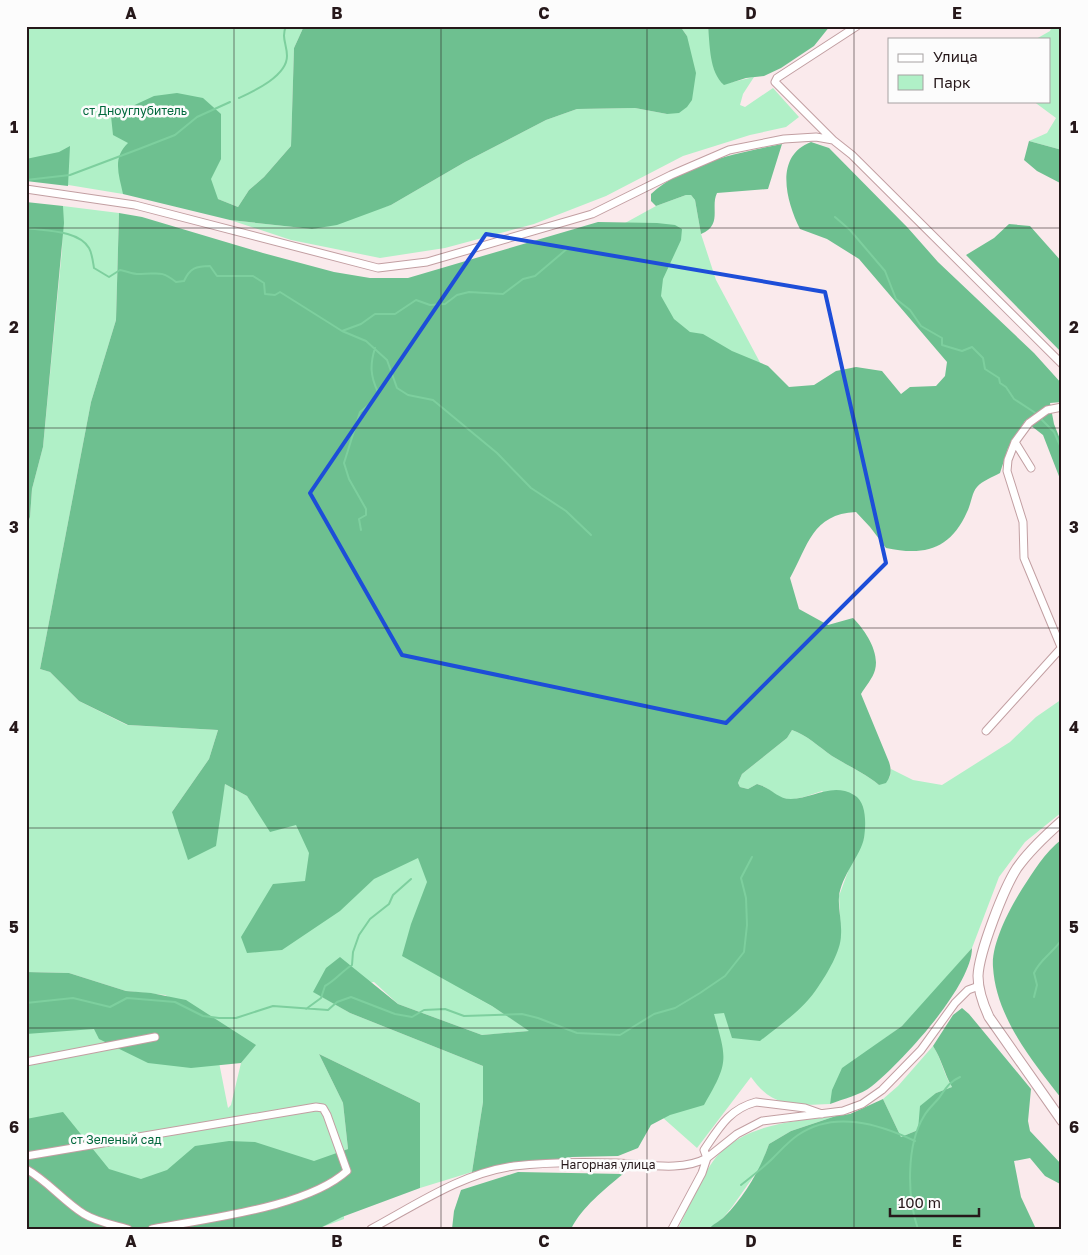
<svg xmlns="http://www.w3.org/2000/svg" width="1088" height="1255" font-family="'Golos Text',sans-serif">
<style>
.green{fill:#b0f0c7}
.forest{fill:#6ec090}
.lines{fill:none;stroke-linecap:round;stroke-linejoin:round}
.stream{stroke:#7dcf9e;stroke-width:2}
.minor-casing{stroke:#c29fa2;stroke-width:9}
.major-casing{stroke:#c29fa2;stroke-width:11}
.minor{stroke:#fff;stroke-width:7}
.major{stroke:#fff;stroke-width:9}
.marked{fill:none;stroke:#1d4ed8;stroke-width:4;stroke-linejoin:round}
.grid{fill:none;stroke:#26181a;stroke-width:1;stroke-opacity:0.55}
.labels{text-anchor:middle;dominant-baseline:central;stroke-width:5;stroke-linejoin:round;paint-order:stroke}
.park-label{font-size:12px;fill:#00683c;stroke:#fcfcfc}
.street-label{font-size:12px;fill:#26181a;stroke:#fcfcfc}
.neatline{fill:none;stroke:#26181a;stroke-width:2}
.grid-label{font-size:16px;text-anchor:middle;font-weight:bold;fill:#26181a}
</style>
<rect width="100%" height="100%" fill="#faeaec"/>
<!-- green -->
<path class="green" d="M26,26H304L294,48L291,146L264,177L249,190L238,207L218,199L123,194L26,178Z
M680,26H708L714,68L724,84L754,77L743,94L740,105L745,107L773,88L799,117L786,127L750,135L683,156L606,196L534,224L445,248L380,258L291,240L230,220L312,229L391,205L465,162L546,120L577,109L635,108L667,114L687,36Z
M1052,26H1062V150L1029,141L1047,133L1056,118L1033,101H1049V39H1036L1050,31Z
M686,195H691L695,200L701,234L716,280L787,413L806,507L721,809L841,937L839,896L850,866L864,838L822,791C809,795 791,804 778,796C770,791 767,787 757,784L748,789L740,787L738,783L742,774L787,738L792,730C807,735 819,747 832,756C848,766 865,773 879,785L890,777L891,769L913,780L942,785L1010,742L1036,717L1062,699V812L1025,842L999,877L972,948L919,1010L902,1026L869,1050L831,1099L830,1104C794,1106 772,1107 751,1077L697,1148L601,1063L458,988L492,1006L530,1031L482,1035L398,1004L374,982L314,992L350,1013L483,1066V1102L472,1172L420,1188V1103L319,1054L343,1103L348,1149L338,1153L344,1170V1219L317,1229H26V1023L84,1019L216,1047L228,1108L231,1105L241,1063L255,1045L165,995L126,991L69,973L26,972V527L30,517L32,489L43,447L62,250L63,206L119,213L116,320L91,402L40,669L50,672L79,701L127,725L218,730L209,759L172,812L221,803L225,784L247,796L263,818L616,228L656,206Z
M933,1046C942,1060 943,1073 952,1087L936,1093L918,1130L901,1137L883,1099L898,1086Z
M836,1116L791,1131L769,1144L761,1166L732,1207L723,1218L709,1229H678C688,1209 704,1170 718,1155C748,1123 796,1121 836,1116Z"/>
<!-- forest -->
<path class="forest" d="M304,26H680L687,36L696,73L692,100L687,107L679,113L667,114L635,108L577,109L546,120L465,162L391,205L337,225L312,229L230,220L123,194C119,175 112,158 128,143L113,135L111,116L154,96L177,93L203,98L221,114V159L211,179L218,199L238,207L249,190L264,177L291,146L294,48Z
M708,26H830L814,46L781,68L764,76L746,78L724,85C709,72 710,45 708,26Z
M1029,141L1062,150V184L1037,171L1024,160Z
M811,142L829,148L908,228L938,262L1034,353L1062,384V402L1050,403L1054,424L1062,444V484L1043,435L1025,421L1008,448L1000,473C993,477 982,481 977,487C972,492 971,505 967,512C950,550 924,556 886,548L870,527L856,512C812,514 808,546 790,578L799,609L828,625L853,618C865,630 880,652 875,670C873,678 865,687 861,694L889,762C892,771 891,776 886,783L879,785C865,773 848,766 832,756C819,747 807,735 792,730L787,738L742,774L738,783L740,787L748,789L757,784C772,788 777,799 791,799C812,799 832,782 854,795C867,802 866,825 864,838C861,855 841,876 839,897C838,909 842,922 841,935C841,951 827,974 818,987C804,1009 780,1025 760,1041L732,1038L724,1013L714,1014C727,1060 729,1062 704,1105L670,1115L651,1125L638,1148L618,1156L572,1157L531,1165L472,1172L483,1102V1066L350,1013L313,992L326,968L340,957L398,1004L482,1035L529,1031L492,1006L402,956L411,924L427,882L418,858L374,879L340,911L282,950L247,953L241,937L273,884L305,881L309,853L296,825L270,832L247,796L225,784L216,846L188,860L172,812L209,759L218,730L128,725L79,701L50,672L40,669L91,402L116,320L119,213L142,217L263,253L334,272L370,278H408L598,222L657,223L675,225L682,229L681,240L663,279L661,296L674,319L690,332L703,334L732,351L768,366L789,387L814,385L836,371L856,367L882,371L901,394L910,387L936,386L945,376L947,362L859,259L827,239L800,229C786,201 774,156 811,142Z
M782,144L768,189L717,193C710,207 723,225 701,234L695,200L691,195H686L656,206L651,201V194C686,162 738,153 782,144Z
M70,146L68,186L26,181V159L59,152Z
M26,202L63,206L64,223L43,447L32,489L30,517L26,527Z
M1009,224L1030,226L1062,262V353L966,255L994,238Z
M1062,839V1099C1032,1061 996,1017 993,967C991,944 1010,908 1022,889C1034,871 1044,853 1062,839Z
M972,948C972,986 902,1062 872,1086C861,1095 843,1099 830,1104L832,1090L842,1068L902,1026Z
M26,972L69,973L126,991L151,993L186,1000L256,1045L241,1063L191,1068L148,1063L99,1039L94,1029L26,1034Z
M962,1008L969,1014L1031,1089L1028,1121L1030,1131L1062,1165V1185L1045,1176L1030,1158L1014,1161L1021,1197L1036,1229H709C713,1224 720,1221 724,1217C744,1197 760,1170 769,1144L791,1131L836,1116L850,1114L883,1099L901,1137L918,1130L920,1106L936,1093L952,1087C944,1073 942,1060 933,1046L953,1015Z
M319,1054L420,1103V1188L342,1217L318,1229H26V1119L63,1112L109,1169L141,1179L167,1170L195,1146L229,1141L255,1142L314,1161L348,1149L343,1103Z
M518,1172L623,1174C605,1189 582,1207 571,1229H452L454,1211L461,1190Z"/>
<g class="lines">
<!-- stream -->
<path class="stream" d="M239,98C254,91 287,76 287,56C287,44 281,38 286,26
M26,180L70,175L139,149L175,135L197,117L230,102
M835,217L850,230L885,271L896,299L910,310L921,326L942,338V345L962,351L972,347L983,358L985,369L999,378L1000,383L1006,387L1014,399L1037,414
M26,228C45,231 78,230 89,248C92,253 93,262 94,268L109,277L120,270C127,271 134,275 141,274C158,274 161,270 176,282L184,281C190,268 196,266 210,266L217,276H253L264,283L265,294L275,295L280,292L342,331L366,341L387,360L397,388L408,395L433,400L497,453L531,488L566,511L591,535
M342,331L361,324L375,314H395L416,300L430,305L445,304L457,295L469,292L503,294L523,279L535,276L568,248
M1040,418L1054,432L1062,450
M361,530L359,519L366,515V509L349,479L344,463L360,412L371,403L378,392C370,376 370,364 375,348
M1034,997L1037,985L1034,973C1040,959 1054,952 1062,939
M26,1003L73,998L110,1007L127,998L175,1002L203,1016L219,1018H236L273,1006L328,1010L337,1002L351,997L395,1014L412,1017L424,1010L445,1009L464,1016L522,1014L538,1018L577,1033L620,1035L654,1014L675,1008L700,993L725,976L744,952L747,925L746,898L741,878L752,857
M306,1009L321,998L325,986C336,980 341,972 352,965L353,952L359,935L370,919L389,904L393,895L411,879
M741,1185C751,1177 763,1168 773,1158C781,1150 789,1141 798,1135C834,1110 879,1124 915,1141
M918,1229C907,1198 906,1145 924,1116C928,1109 934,1104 939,1098C946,1088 949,1082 960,1077"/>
<defs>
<path id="minor" d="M833,140L775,82L777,78L857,26
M26,189L135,205L378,268L427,262L592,214L671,175L729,150L784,139L816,137L833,140L852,155L1062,364
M1015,442L1031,468
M1061,647L1024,558L1023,522L1007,471L1008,460L1015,442L1029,423L1047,410L1062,407
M986,731L1062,647
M26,1062L155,1037
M26,1156L316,1107L323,1108L327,1115L347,1171C306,1208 207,1218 152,1229
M26,1169C48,1181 63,1201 84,1214C97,1222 114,1225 128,1229
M371,1229C416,1205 462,1173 514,1166C547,1162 584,1162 617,1163C646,1164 681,1172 707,1158L704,1150C719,1128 729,1109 756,1102L805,1108L822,1114
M672,1229L702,1173L707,1158L737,1134L762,1121L843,1111L862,1104L882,1090L921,1050L955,1003L968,990L979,986"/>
<path id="major" d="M1062,821C1046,835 1029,851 1017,868C1004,888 979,952 978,976C978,991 983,1004 989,1017L1062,1121"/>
</defs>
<!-- minor casing -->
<use href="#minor" class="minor-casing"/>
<!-- major casing -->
<use href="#major" class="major-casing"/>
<!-- minor -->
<use href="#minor" class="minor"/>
<!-- major -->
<use href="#major" class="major"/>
</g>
<!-- marked area -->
<path class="marked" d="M486,234L825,292L886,563L726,723L402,655L310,493Z"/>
<!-- grid -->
<path class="grid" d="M234,26V1229M441,26V1229M647,26V1229M854,26V1229M26,228H1062M26,428H1062M26,628H1062M26,828H1062M26,1028H1062"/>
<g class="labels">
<!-- park labels -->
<g class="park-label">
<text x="135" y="110">ст Дноуглубитель</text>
<text x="116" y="1139">ст Зеленый сад</text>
</g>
<!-- street labels -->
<g class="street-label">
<text x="608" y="1164">Нагорная улица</text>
</g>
</g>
<!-- border -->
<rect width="1088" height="1255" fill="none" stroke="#fcfcfc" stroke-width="55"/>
<!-- legend -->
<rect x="888" y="38" width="162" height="65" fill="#fcfcfc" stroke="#a6a1a2"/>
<rect x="898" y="54" width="25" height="8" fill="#ffffff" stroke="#a6a1a2"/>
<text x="933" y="62" font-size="15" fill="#26181a">Улица</text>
<rect x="898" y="75" width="25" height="15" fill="#b0f0c7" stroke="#a6a1a2"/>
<text x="933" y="88" font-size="15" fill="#26181a">Парк</text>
<!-- scale -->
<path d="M890 1208v8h89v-8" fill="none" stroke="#26181a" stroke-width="2.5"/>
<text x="898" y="1208" font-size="15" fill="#26181a" stroke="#fcfcfc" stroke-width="4" paint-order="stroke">100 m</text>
<rect x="28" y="28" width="1032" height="1200" class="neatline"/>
<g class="grid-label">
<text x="131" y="19">A</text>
<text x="337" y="19">B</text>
<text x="544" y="19">C</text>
<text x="751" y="19">D</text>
<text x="957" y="19">E</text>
<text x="14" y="133">1</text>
<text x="1074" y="133">1</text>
<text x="14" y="333">2</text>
<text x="1074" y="333">2</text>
<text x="14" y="533">3</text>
<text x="1074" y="533">3</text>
<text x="14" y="733">4</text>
<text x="1074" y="733">4</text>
<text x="14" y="933">5</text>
<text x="1074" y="933">5</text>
<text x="14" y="1133">6</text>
<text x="1074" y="1133">6</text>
<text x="131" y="1247">A</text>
<text x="337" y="1247">B</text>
<text x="544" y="1247">C</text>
<text x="751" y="1247">D</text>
<text x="957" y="1247">E</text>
</g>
</svg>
